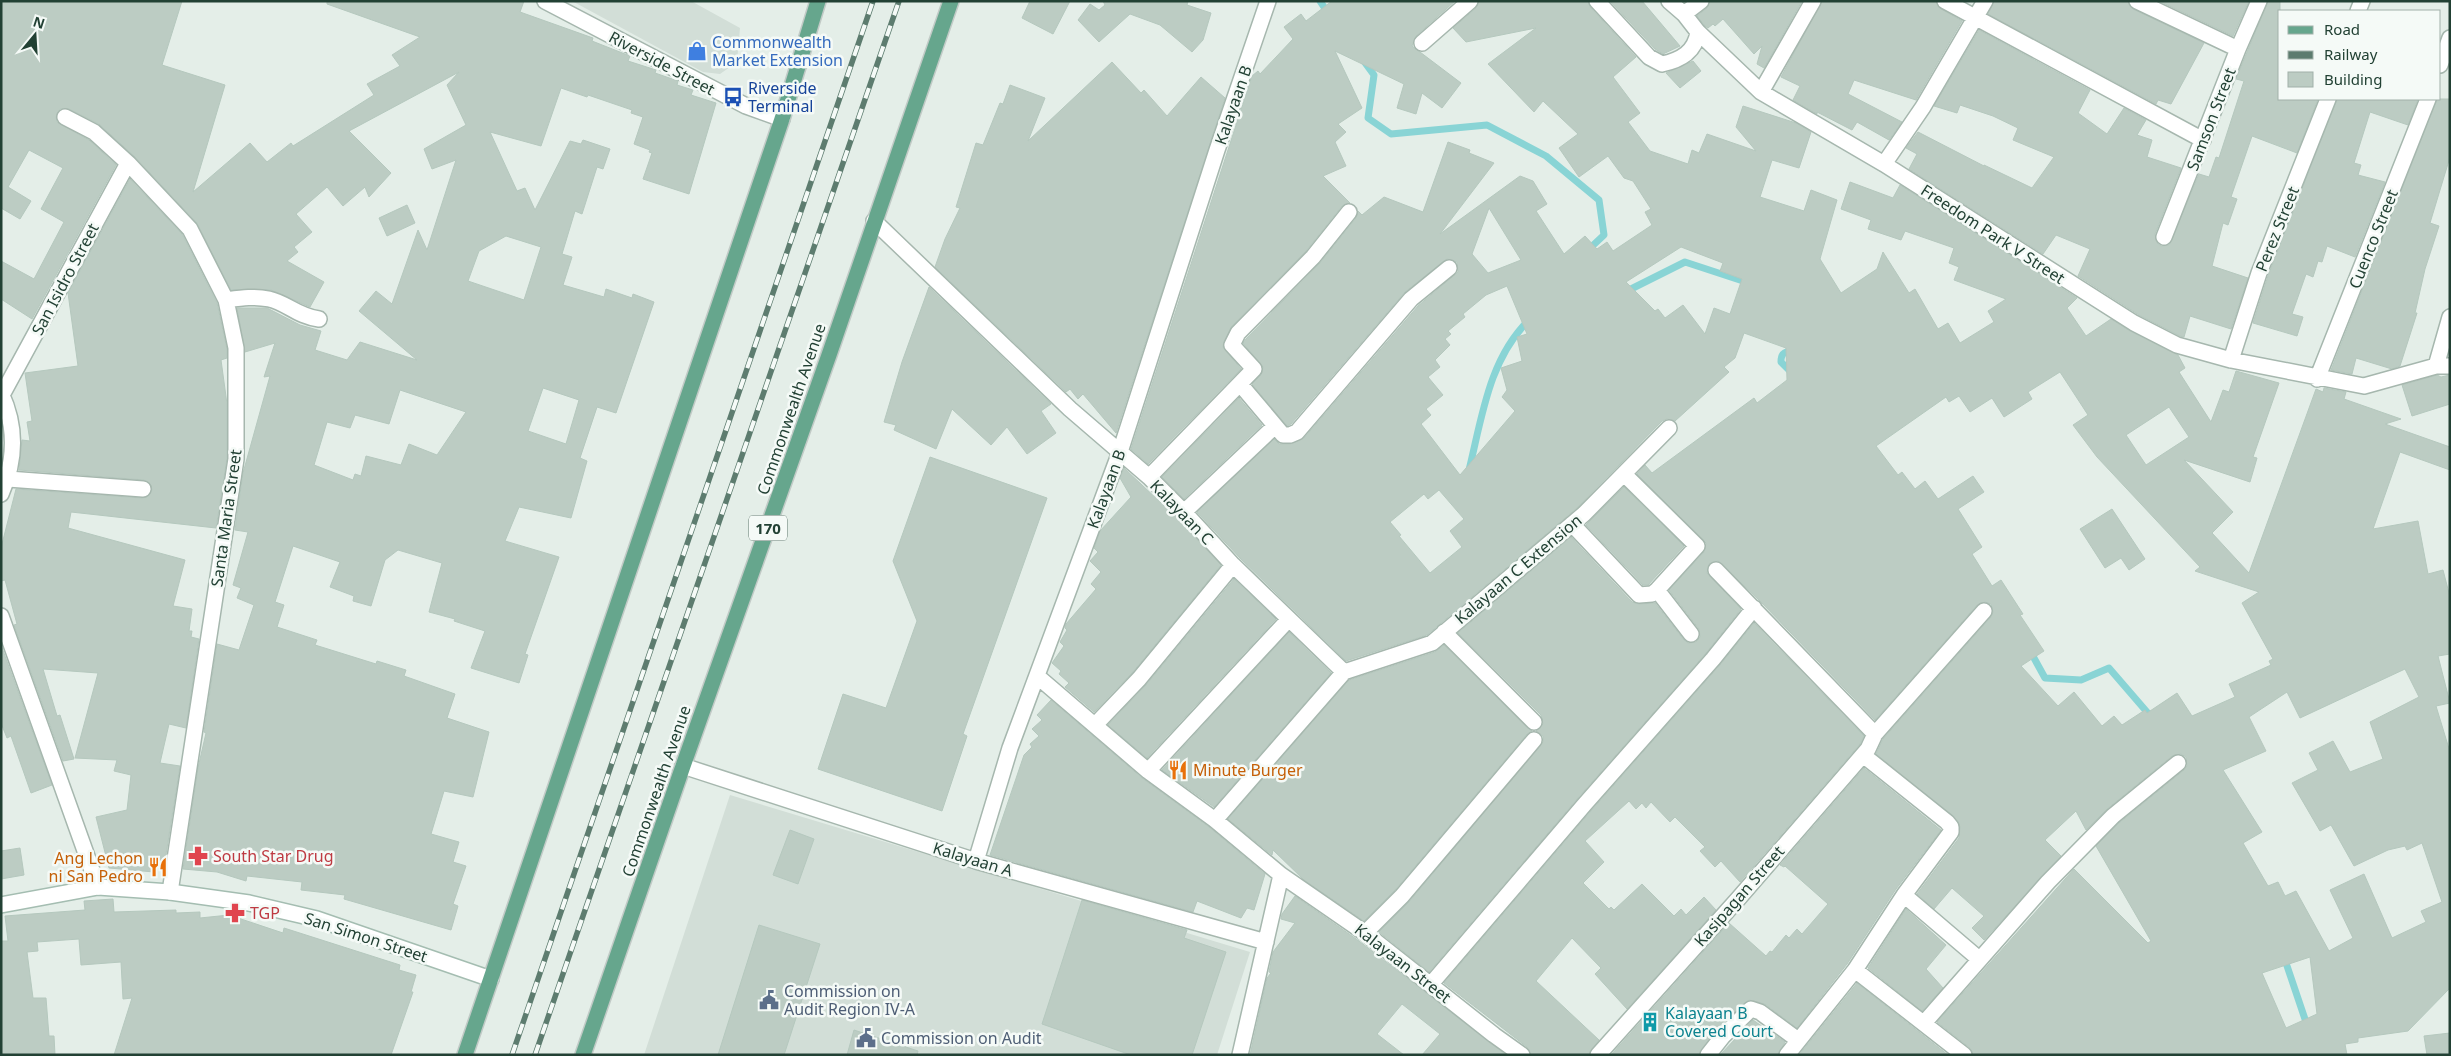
<svg xmlns="http://www.w3.org/2000/svg" width="2451" height="1056" font-family="'Noto Sans',sans-serif">
<style>
.built{fill:#d2ded7}
.lines{fill:none;stroke-linecap:round;stroke-linejoin:round}
.stream{stroke:#89d4d5;stroke-width:7}
.building{fill:#bcccc3;stroke:#b5c8be;fill-rule:evenodd}
.pedestrian-casing{stroke:#a6b7ae;stroke-width:18}
.minor-casing{stroke:#a6b7ae;stroke-width:18}
.secondary-casing{stroke:#a4bdb1;stroke-width:18}
.primary-casing{stroke:#c1cac6;stroke-width:18}
.pedestrian{stroke:#fff;stroke-width:15}
.minor{stroke:#fff;stroke-width:15}
.secondary{stroke:#fff;stroke-width:15}
.primary{stroke:#66a68d;stroke-width:15}
.rail-casing{stroke:#5d7c6f;stroke-width:5.5}
.rail{stroke:#f5faf7;stroke-width:4;stroke-dasharray:11;stroke-linecap:butt}
.labels{text-anchor:middle;dominant-baseline:central;stroke-width:5;stroke-linejoin:round;paint-order:stroke}
.shield{fill:#f5faf7;stroke:#61786e;stroke-width:1}
.shield-label{font-size:15px;font-weight:bold;fill:#224134}
.shop-label{font-size:16px;fill:#366cbe;stroke:#f5faf7;text-anchor:start}
.street-label{font-size:16px;fill:#224134;stroke:#f5faf7}
.transit-label{font-size:16px;fill:#164399;stroke:#f5faf7;text-anchor:start}
.food-label{font-size:16px;fill:#c56008;stroke:#f5faf7;text-anchor:start}
.health-label{font-size:16px;fill:#be3a42;stroke:#f5faf7;text-anchor:start}
.service-label{font-size:16px;fill:#4e5e75;stroke:#f5faf7;text-anchor:start}
.culture-label{font-size:16px;fill:#0d838f;stroke:#f5faf7;text-anchor:start}
</style>
<rect width="100%" height="100%" fill="#e4eee8"/>
<!-- built -->
<path class="built" d="M572,1H691L740,28L737,62L720,74L703,72Z
M730,795L1250,952L1217,1055H644Z"/>
<g class="lines">
<!-- stream -->
<path class="stream" d="M1320,1L1328,13
M1363,60L1374,75L1368,118L1391,134L1487,125L1546,156L1599,200L1604,235L1588,250
M1625,292L1685,262L1749,283
M1793,370L1790,371L1781,362C1781,352 1785,353 1793,349
M1469,470C1482,417 1489,359 1529,320
M2029,649L2045,678L2081,680L2109,668L2153,719
M2284,957L2308,1028"/>
</g>
<!-- building -->
<path class="building" d="M1,1H182L162,65L225,85L193,192L250,143L267,162L291,143L293,146L374,95L367,84L400,66L392,55L420,37L327,4V1H524L520,12L593,38L592,41L630,56L628,61L656,70L655,73L678,81L677,85L693,90L691,95L716,103L689,194L643,179L652,153L649,152L650,150L634,144L643,117L631,113L632,110L588,95L587,97L561,88L541,146L490,132L517,191L525,188L535,210L570,141L581,144L583,140L610,149L603,169L597,167L582,214L575,211L562,254L572,257L563,285L604,297L606,289L632,298L633,294L654,302L616,413L597,407L580,458L587,461L571,518L519,507L505,541L559,557L525,654L528,655L519,683L471,668L485,631L454,621L455,619L429,612L442,563L398,550L385,560L371,606L353,601L354,596L330,587L340,562L293,546L275,602L284,605L277,627L317,640L315,645L376,664L377,661L406,670L404,676L455,694L447,718L489,732L473,797L444,791L431,834L459,842L453,862L466,866L453,904L458,906L451,930L344,899L345,895L301,890L302,882L247,876L246,881L217,872L183,869L198,768L206,733L204,732L217,644L239,650L254,605L237,598L241,588L233,585L248,532L235,530L243,473L270,376L264,377L275,343L245,352L237,308H267L300,325L321,331L315,350L347,360L360,342L417,360L359,311L376,291L392,304L418,230L427,250L456,160L432,169L424,149L466,125L447,85L459,72L349,131L391,173L369,197L365,187L343,206L327,187L296,214L312,232L294,247L298,252L287,261L324,282L310,307L271,290H231L197,223L135,157L99,124L69,109H60L56,117L57,122L89,140L116,165L32,319L1,299V261L34,279L64,222L41,209L63,168L29,150L8,187L31,201L20,219L1,208ZM506,236L541,247L524,300L468,281L479,251ZM543,388L579,400L566,444L528,431ZM400,390L466,412L437,455L409,444L401,465L366,456L361,476L355,474L353,480L314,465L327,422L350,428L355,415L389,424Z
M1030,1H1070L1053,34L1022,18Z
M1103,1H1188L1187,5L1211,13L1203,40L1192,52L1160,25L1130,14L1099,42L1078,20L1090,4L1099,10L1105,5Z
M1332,1H1455L1416,36L1412,46L1461,83L1442,108L1422,93L1416,114L1397,108L1404,84L1335,51L1362,108L1338,124L1346,132L1335,142L1346,166L1323,176L1350,203L1342,206L1306,251L1231,327L1223,347L1241,369L1148,464L1131,449L1252,76L1258,71L1260,74L1293,39L1284,27L1301,14L1306,21Z
M1479,1H1588L1590,7L1636,57L1613,77L1640,113L1628,122L1650,151L1688,164L1692,150L1699,153L1707,134L1756,151L1736,127L1743,106L1796,123L1811,132L1799,168L1772,160L1760,197L1804,211L1811,190L1837,200L1820,259L1841,293L1877,269L1883,252L1909,293L1915,289L1938,329L1948,323L1960,343L1994,322L1988,311L2006,299L1954,280L1959,267L1949,263L1954,248L1905,231L1901,240L1868,229L1871,220L1841,209L1850,182L1893,198L1900,185L2077,298L2067,308L2086,336L2111,319L2130,331L2178,355L2185,368L2179,372L2211,422L2223,390L2229,392L2236,371L2279,383L2253,457L2257,458L2250,482L2184,460L2233,512L2212,533L2249,573L2316,389L2323,392L2324,388L2346,392L2344,399L2401,419L2385,424L2450,447V470L2400,452L2373,529L2418,521L2428,574L2443,570L2450,597V654L2438,656L2450,703L2436,706L2450,752V988L2408,1031L2358,1038V1042L2345,1044L2347,1055H1973L1970,1048L1937,1022L2074,869L2148,943L2151,941L2096,846L2119,823L2184,770L2187,766L2186,757L2181,754L2172,756L2107,809L2086,830L2076,811L2045,840L2061,856L1984,940L1972,928L1984,916L1952,888L1934,909L1917,894L1959,838L1960,827L1958,821L1876,754L1883,739L1991,617L1993,612L1991,604L1985,602L1977,605L1875,720L1760,601L1718,561L1709,564L1707,573L1741,609L1706,653L1577,799L1429,972L1379,932L1409,902L1543,742V736L1536,731L1543,724L1541,715L1458,633L1571,537L1632,602L1639,604L1655,603L1684,640L1688,643L1696,642L1700,637L1699,629L1669,590L1704,552L1706,543L1637,474L1645,465L1652,473L1754,398L1757,403L1787,380L1786,348L1744,333L1735,358L1724,367L1729,372L1675,421L1667,419L1662,421L1578,507L1427,635L1346,661L1240,558L1197,512L1274,439L1279,444H1290L1304,438L1418,306L1458,272L1457,262L1447,259L1405,292L1291,424L1287,426L1252,384L1261,375L1263,367L1243,343L1246,339L1320,263L1356,218L1358,211L1362,215L1384,197L1423,212L1448,142L1470,150L1469,153L1494,163L1440,234L1520,176L1533,181L1547,204L1536,211L1564,254L1585,236L1597,249L1607,242L1613,251L1652,225L1645,212L1651,209L1633,181L1624,178L1608,156L1579,177L1559,148L1578,134L1543,101L1534,112L1488,64L1536,28L1466,42L1453,28L1476,8ZM1489,208L1521,260L1488,273L1472,254ZM1681,247L1723,263L1720,271L1742,279L1730,314L1714,308L1705,334L1683,305L1665,318L1658,309L1655,311L1626,282ZM1507,286L1527,334L1517,337L1522,361L1501,368L1507,390L1502,397L1515,411L1460,475L1421,424L1431,415L1426,409L1443,395L1428,377L1440,367L1435,360L1450,345L1445,339L1451,334L1448,331L1465,317L1463,314L1486,295ZM2060,372L2088,415L2073,425L2097,457L2200,567L2195,571L2259,592L2242,603L2273,659L2269,661L2271,665L2229,684L2235,697L2192,716L2177,693L2147,713L2145,710L2122,725L2114,716L2102,726L2074,692L2058,706L2021,666L2044,651L2020,615L2023,614L2001,580L1992,586L1972,554L1982,547L1958,509L1984,492L1973,476L1938,499L1925,481L1915,489L1902,472L1898,475L1876,446L1946,397L1949,402L1959,396L1970,412L1992,398L2004,417L2032,399L2028,392ZM2169,407L2189,437L2146,465L2126,435ZM1439,490L1464,519L1450,531L1462,547L1430,573L1399,536L1401,535L1390,522L1424,494L1428,499ZM2405,669L2419,697L2370,722L2383,759L2350,772L2333,741L2309,753L2318,770L2292,783L2320,831L2331,825L2354,866L2388,850L2405,846L2407,850L2422,843L2442,902L2421,911L2426,922L2392,938L2364,874L2330,890L2353,938L2329,951L2296,891L2285,896L2278,882L2268,886L2243,843L2262,832L2223,770L2266,751L2249,717L2287,692L2300,718ZM2310,957L2317,1014L2286,1028L2262,973Z
M1610,1H1642L1680,46L1663,54L1655,49Z
M1710,1H1802L1764,68L1757,64L1762,46L1754,54L1723,19L1715,26L1713,24L1708,28L1705,26L1697,16L1707,8Z
M1822,1H1936L1941,9L1962,21L1916,100L1854,80L1848,94L1902,122L1889,140L1857,122L1852,130L1817,112V114L1793,100L1800,86L1781,77Z
M1994,1H2128L2133,9L2204,43L2171,104L2158,100L2156,104L1988,14Z
M2159,1H2249L2233,36Z
M2268,1H2280V99H2318L2297,153L2252,136L2231,197L2237,199L2228,225L2223,223L2212,266L2248,278L2231,329L2190,316L2184,337L2180,336L2139,315L2078,276L2090,249L2056,235L2043,254L1909,169L1917,154L1906,148L1918,132L1984,166V165L2032,188L2054,157L2013,140L2018,128L1993,116L1960,105L1957,113L1934,106L1979,30L2090,90L2078,113L2107,134L2124,108L2146,120L2137,135L2152,140L2147,157L2181,168L2155,234L2157,243L2161,246L2169,245L2199,174L2209,177L2216,157L2219,158L2244,81L2236,79Z
M1693,61L1701,71L1680,88L1666,73Z
M1112,62L1141,93L1144,90L1167,116L1201,77L1225,98L1116,433L1083,394L1078,399L1070,389L1066,392L935,267L945,239L960,208L956,207L976,143L983,145L1000,103L1003,104L1010,85L1045,98L1028,141Z
M2337,99H2418L2408,125L2370,112L2354,163L2361,165L2358,175L2385,182L2355,257L2327,246L2322,262L2318,261L2313,277L2306,274L2292,314L2303,317L2297,336L2253,323L2268,276Z
M2437,99H2450V157L2430,223L2439,226L2425,269L2415,313H2417L2400,366L2392,369L2356,358L2352,374L2331,370Z
M130,179L182,234L217,303L227,349V358L221,360L227,404V458L216,528L71,512L68,528L185,560L173,606L192,609L189,631H192L191,637L199,639L186,728L169,724L160,763L180,766L164,867L155,866L154,872L109,868L96,817L127,810L131,775L114,771L117,760L75,758L98,673L43,669L57,716L60,715L74,759L63,761L14,625L17,624L5,580L1,581V548L16,489L142,498L147,497L152,490L151,485L144,480L19,470L22,440L30,441L27,422L32,421L25,373L78,366L68,293Z
M407,205L415,223L387,236L379,218Z
M929,287L1051,404L1041,411L1056,433L1027,454L1007,427L991,445L952,409L936,449L894,430L896,425L884,422L902,362Z
M2437,375L2441,377L2450,375V404L2412,416L2402,385Z
M1239,398L1262,425L1184,499L1162,477Z
M930,457L1047,498L963,734L967,736L942,811L818,769L843,694L886,708L917,621L893,561Z
M1124,468L1177,518L1221,565L1132,673L1094,712L1065,687L1069,683L1059,674L1061,671L1052,663L1064,646L1060,642L1067,630L1065,628L1066,624L1096,589L1091,584L1101,572L1090,561L1098,552L1094,548L1100,531L1131,497L1120,478Z
M1624,487L1684,546L1648,585H1643L1586,525Z
M2112,509L2145,559L2129,570L2121,558L2105,568L2080,529Z
M1234,579L1276,619L1147,758L1108,725L1146,685Z
M1754,623L1864,736L1860,744L1740,882L1721,861L1715,867L1700,851L1705,847L1675,817L1670,822L1651,802L1646,808L1642,803L1636,809L1629,801L1585,841L1604,862L1583,883L1609,909L1611,907L1614,910L1642,884L1674,916L1681,909L1686,915L1704,897L1716,910L1627,1009L1595,974L1601,968L1572,938L1536,981L1599,1040L1589,1055H1531L1527,1047L1444,983L1591,811L1720,665Z
M1289,632L1331,673L1214,807L1162,770Z
M1,645L52,785L31,793L11,736L7,738L1,723Z
M1444,645L1532,731L1527,734L1395,890L1364,921L1304,880L1273,850L1272,855L1228,819L1349,680L1435,652Z
M1051,700L1142,778L1209,827L1265,874L1254,910L1247,908L1241,918L1197,901L1193,912L990,855L1024,755L1032,747L1030,744L1039,736L1032,729L1042,720L1037,715Z
M1864,768L1941,830L1896,889L1847,964L1797,1028L1765,1004L1749,1000L1716,1029L1699,1055H1611L1729,923L1766,956L1770,951L1772,952L1786,935L1789,938L1797,929L1802,934L1828,904L1785,866L1784,867L1780,865Z
M790,830L814,839L798,884L773,875Z
M20,848L24,875L1,879V851Z
M1295,896L1359,941L1506,1055H1422L1440,1034L1402,1004L1377,1034L1404,1055H1250L1267,978L1271,973L1269,972L1273,952L1295,923L1281,919L1282,914Z
M113,899L114,912L176,910V913L200,912V918L229,915L283,933L284,928L400,965L399,970L416,975L411,992H413L391,1055H114L132,998L123,999L121,962L81,965L79,939L37,942L38,951L27,952L33,998H46L49,1036H54L55,1055H1V941H8L5,916L85,910L84,901Z
M1082,900L1187,930L1184,938L1226,952L1192,1055H1131L1042,1024Z
M1906,909L1946,945L1926,969L1943,988L1922,1011L1868,968Z
M759,925L820,944L784,1055H718Z
M1857,983L1948,1055H1799Z
M1753,1020L1785,1042L1778,1055H1720Z
M854,1030L918,1051L917,1055H847Z
M2450,1033V1055H2427L2424,1036Z"/>
<g class="lines">
<defs>
<path id="pedestrian" d="M8,479L143,489
M1,616L98,887"/>
<path id="minor" d="M545,1L746,106L782,119
M1597,1L1649,57L1662,64C1681,60 1695,52 1698,32L1684,14L1669,1
M1945,1L2203,140
M2137,1L2238,49
M2358,11L2362,1
M1684,14L1701,1
M1698,32L1761,92L1884,164L2134,323L2177,345L2231,360L2364,386L2436,366H2450
M1422,43L1470,1
M2440,65L2450,38
M1761,92L1813,1
M65,117L94,132L128,163L190,229L226,300L236,348V459L170,892
M1884,164L1923,107L1985,1
M874,221L1070,409L1149,477L1184,512L1233,565L1344,672
M2164,237L2238,49L2259,1
M226,300C241,298 254,296 269,299C287,303 297,316 319,319
M2231,360L2259,273L2328,99
M2436,366L2450,317
M2317,379L2428,99
M1240,384L1283,435H1290L1297,432L1411,299L1449,268
M1,393C17,427 16,460 1,494
M2,395L128,163
M1149,477L1254,369L1232,345L1238,333L1313,257L1349,212
M1184,512L1275,426
M1572,524L1639,595L1652,594L1657,590L1697,546L1624,474
M1716,570L1875,734
M1657,590L1691,634
M1444,632L1534,722
M1344,672L1432,643L1584,514L1669,428
M1037,676L1148,771L1215,820L1281,875L1365,933L1494,1035L1522,1055
M1095,725L1139,679L1233,565
M683,766L976,861L1266,942
M1148,771L1289,619
M1215,820L1344,672
M976,861L1010,748L1120,452L1217,150L1268,1
M1904,895L1979,959
M1365,933L1402,896L1534,740
M1855,970L1964,1055
M1431,984L1584,805L1713,659L1754,608
M1924,1023L2048,882L2113,816L2178,763
M1240,1055L1281,875
M1598,1055L1738,899L1868,749L1875,734L1984,611
M1708,1055L1723,1036L1751,1009L1760,1012L1798,1040
M1787,1055L1855,970L1904,895L1951,832V827L1947,822L1863,755"/>
<path id="secondary" d="M1,905L98,887L170,892L249,903L317,919L491,979"/>
<path id="primary" d="M465,1055L782,119L818,1
M583,1055L683,766L829,355L951,1"/>
</defs>
<!-- pedestrian casing -->
<use href="#pedestrian" class="pedestrian-casing"/>
<!-- minor casing -->
<use href="#minor" class="minor-casing"/>
<!-- secondary casing -->
<use href="#secondary" class="secondary-casing"/>
<!-- primary casing -->
<use href="#primary" class="primary-casing"/>
<!-- pedestrian -->
<use href="#pedestrian" class="pedestrian"/>
<!-- minor -->
<use href="#minor" class="minor"/>
<!-- secondary -->
<use href="#secondary" class="secondary"/>
<!-- primary -->
<use href="#primary" class="primary"/>
<defs>
<path id="rail" d="M512,1055L873,1
M535,1055L899,1"/>
</defs>
<!-- rail casing -->
<use href="#rail" class="rail-casing"/>
<!-- rail -->
<use href="#rail" class="rail"/>
</g>
<!-- icons -->
<defs>
<symbol id="shop-bare" viewBox="-9 -9 18 18"><path d="M-5-2.5h2.3a2.7 3.5 0 0 1 5.4 0H5L5.5 6h-11ZM-1.5-2.5h3a1.5 2.3 0 0 0-3 0Z" fill="#3f7fe0" stroke="#f5faf7" stroke-width="2.5" paint-order="stroke"/></symbol>
<symbol id="bus-bare" viewBox="-9 -9 18 18"><path d="M-5-6H5V4H4V6H2V4H-2V6H-4V4H-5ZM-3.5-4V0h7V-4ZM-3.5 1.2v1.5H-2V1.2ZM2 1.2v1.5H3.5V1.2Z" fill="#1a4fb4" stroke="#f5faf7" stroke-width="2.5" paint-order="stroke"/></symbol>
<symbol id="restaurant-bare" viewBox="-9 -9 18 18"><path d="M-5-6h1v4h1v-4h1v4h1v-4h1v5L-1.5 .5V6h-2V.5L-5-1ZM5-6V6H3V1.5H1.5Q1.5-4 5-6Z" fill="#e8710a" stroke="#f5faf7" stroke-width="2.5" paint-order="stroke"/></symbol>
<symbol id="pharmacy-bare" viewBox="-9 -9 18 18"><path d="M-2-6h4v4h4v4h-4v4h-4v-4h-4v-4h4Z" fill="#e0444e" stroke="#f5faf7" stroke-width="2.5" paint-order="stroke"/></symbol>
<symbol id="civic-bare" viewBox="-9 -9 18 18"><path d="M-.6-6.5H3V-4.5H.6V-3L4-1V1h2V6H-6V1h2V-1L-.6-3ZM-1.2 2.5V6h2.4V2.5Z" fill="#5c6f8a" stroke="#f5faf7" stroke-width="2.5" paint-order="stroke"/></symbol>
<symbol id="building-bare" viewBox="-9 -9 18 18"><path d="M-4-6H4V6H1V3H-1V6H-4ZM-2.5-4.3h1.7v1.8h-1.7ZM.8-4.3h1.7v1.8H.8ZM-2.5-1h1.7V.8h-1.7ZM.8-1h1.7V.8H.8Z" fill="#0f9aa8" stroke="#f5faf7" stroke-width="2.5" paint-order="stroke"/></symbol>
</defs>
<g fill-rule="evenodd">
<use href="#shop-bare" x="683" y="37" width="28" height="28"/>
<use href="#bus-bare" x="719" y="83" width="28" height="28"/>
<use href="#restaurant-bare" x="1164" y="756" width="28" height="28"/>
<use href="#pharmacy-bare" x="184" y="842" width="28" height="28"/>
<use href="#restaurant-bare" x="144" y="853" width="28" height="28"/>
<use href="#pharmacy-bare" x="221" y="899" width="28" height="28"/>
<use href="#civic-bare" x="755" y="986" width="28" height="28"/>
<use href="#building-bare" x="1636" y="1008" width="28" height="28"/>
<use href="#civic-bare" x="852" y="1024" width="28" height="28"/>
</g>
<g class="labels">
<!-- shield labels -->
<rect class="shield" x="749" y="515.5" width="38" height="25" rx="4"/>
<g class="shield-label">
<text x="768" y="528">170</text>
</g>
<!-- shop labels -->
<g class="shop-label">
<text x="712" y="42">Commonwealth<tspan x="712" dy="18">Market Extension</tspan></text>
</g>
<!-- street labels -->
<g class="street-label">
<text transform="translate(662 63) rotate(28)">Riverside Street</text>
<text transform="translate(1233 105) rotate(-71)">Kalayaan B</text>
<text transform="translate(2211 119) rotate(-69)">Samson Street</text>
<text transform="translate(2277 229) rotate(-68)">Perez Street</text>
<text transform="translate(1993 234) rotate(33)">Freedom Park V Street</text>
<text transform="translate(2373 239) rotate(-68)">Cuenco Street</text>
<text transform="translate(65 279) rotate(-62)">San Isidro Street</text>
<text transform="translate(791 409) rotate(-71)">Commonwealth Avenue</text>
<text transform="translate(1106 489) rotate(-70)">Kalayaan B</text>
<text transform="translate(1182 512) rotate(46)">Kalayaan C</text>
<text transform="translate(226 518) rotate(-82)">Santa Maria Street</text>
<text transform="translate(1518 569) rotate(-40)">Kalayaan C Extension</text>
<text transform="translate(656 791) rotate(-71)">Commonwealth Avenue</text>
<text transform="translate(973 859) rotate(17)">Kalayaan A</text>
<text transform="translate(1739 896) rotate(-49)">Kasipagan Street</text>
<text transform="translate(366 937) rotate(18)">San Simon Street</text>
<text transform="translate(1403 963) rotate(38)">Kalayaan Street</text>
</g>
<!-- transit labels -->
<g class="transit-label">
<text x="748" y="88">Riverside<tspan x="748" dy="18">Terminal</tspan></text>
</g>
<!-- food labels -->
<g class="food-label">
<text x="1193" y="770">Minute Burger</text>
<text x="143" y="858" text-anchor="end">Ang Lechon<tspan x="143" dy="18">ni San Pedro</tspan></text>
</g>
<!-- health labels -->
<g class="health-label">
<text x="213" y="856">South Star Drug</text>
<text x="250" y="913">TGP</text>
</g>
<!-- service labels -->
<g class="service-label">
<text x="784" y="991">Commission on<tspan x="784" dy="18">Audit Region IV-A</tspan></text>
<text x="881" y="1038">Commission on Audit</text>
</g>
<!-- culture labels -->
<g class="culture-label">
<text x="1665" y="1013">Kalayaan B<tspan x="1665" dy="18">Covered Court</tspan></text>
</g>
</g>
<!-- border -->
<rect width="2451" height="1056" fill="none" stroke="#224134" stroke-width="5"/>
<!-- legend -->
<rect x="2278" y="10" width="162" height="90" fill="#f5faf7" stroke="#a1b0a9"/>
<rect x="2288" y="26" width="25" height="8" fill="#66a68d" stroke="#a1b0a9"/>
<text x="2324" y="35" font-size="15" fill="#224134">Road</text>
<rect x="2288" y="51" width="25" height="8" fill="#5d7c6f" stroke="#a1b0a9"/>
<text x="2324" y="60" font-size="15" fill="#224134">Railway</text>
<rect x="2288" y="72" width="25" height="15" fill="#bcccc3" stroke="#a1b0a9"/>
<text x="2324" y="85" font-size="15" fill="#224134">Building</text>
<!-- north arrow -->
<g transform="translate(35 35) rotate(18)" stroke="#f5faf7" stroke-width="4" paint-order="stroke">
<path d="M0-4L9 19L0 12L-9 19Z" fill="#224134"/>
<text y="-8" font-size="14" font-weight="bold" text-anchor="middle" fill="#224134">N</text>
</g>
</svg>
